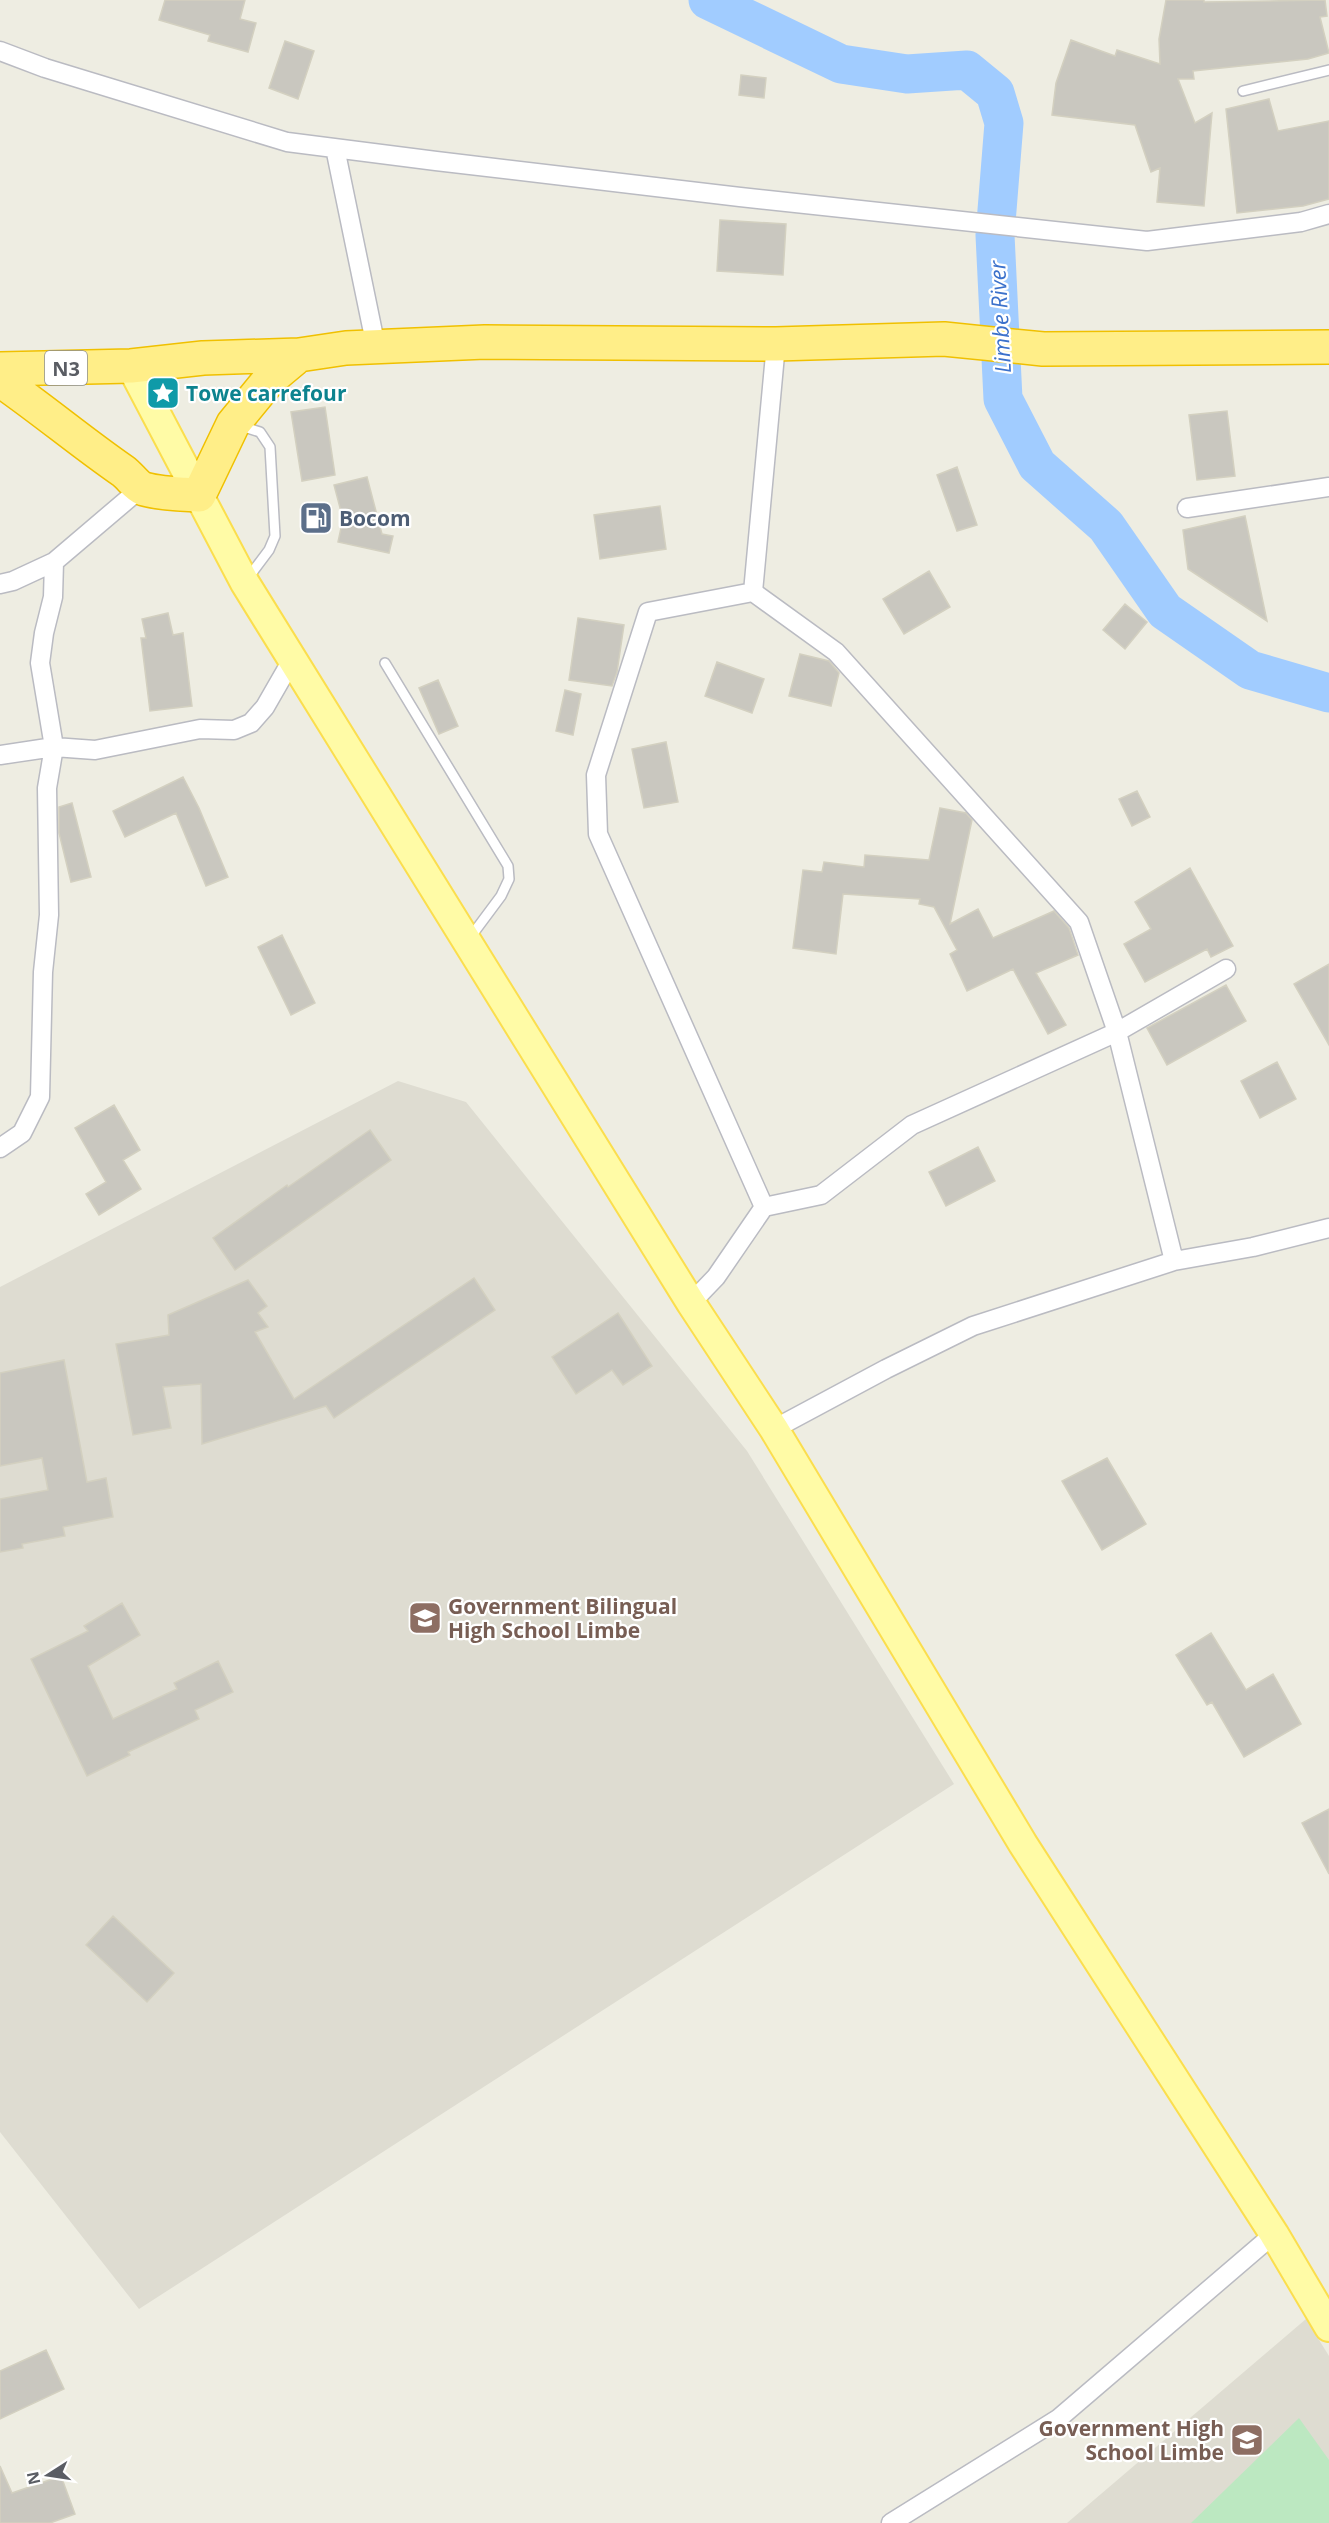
<svg xmlns="http://www.w3.org/2000/svg" width="1329" height="2523" font-family="'Open Sans',sans-serif">
<style>
.education{fill:#dedcd1}
.green{fill:#bce8c1}
.lines{fill:none;stroke-linecap:round;stroke-linejoin:round}
.river{stroke:#a1ccff;stroke-width:39}
.building{fill:#c9c7bf;stroke:#d3d0c0;stroke-width:1.5}
.lane-casing{stroke:#babbc2;stroke-width:12}
.street-casing{stroke:#babbc2;stroke-width:21}
.primary-casing{stroke:#fbde4e;stroke-width:32}
.highway-casing{stroke:#f0c000;stroke-width:36}
.lane{stroke:#fff;stroke-width:9}
.street{stroke:#fff;stroke-width:18}
.primary{stroke:#fffba6;stroke-width:28}
.highway{stroke:#fe8;stroke-width:33}
.labels{text-anchor:middle;dominant-baseline:central;stroke-width:4.5;stroke-linejoin:round;paint-order:stroke}
.shield{fill:#fff;stroke:#8c8e92;stroke-width:1.5}
.shield-label{font-size:20px;font-weight:bold;fill:#5a5d64}
.culture-label{font-size:21px;font-weight:bold;fill:#0d838f;stroke:#fff;text-anchor:start}
.service-label{font-size:21px;font-weight:bold;fill:#4e5e75;stroke:#fff;text-anchor:start}
.education-label{font-size:21px;font-weight:bold;fill:#785e54;stroke:#fff;text-anchor:start}
.water-label{font-size:22px;font-style:italic;fill:#3b71cb;stroke:#fff}
</style>
<rect width="100%" height="100%" fill="#eeede2"/>
<!-- education -->
<path class="education" d="M398,1081L466,1102L747,1451L954,1784L139,2309L0,2132V1287Z
M1306,2319L1329,2356V2523H1067Z"/>
<!-- green -->
<path class="green" d="M1299,2418L1329,2460V2523H1191Z"/>
<g class="lines">
<!-- river -->
<path class="river" d="M708,0L841,64L907,74L967,70L995,93L1004,123L995,235L1003,399L1037,465L1106,526L1165,611L1250,670L1329,693"/>
</g>
<!-- building -->
<path class="building" d="M165,0H245L240,19L256,23L248,52L208,41L210,35L159,20Z
M1166,0H1204V2L1325,0L1327,16L1320,17L1329,53L1308,59L1193,71L1194,79H1178L1195,123L1212,113L1204,206L1157,202L1160,168L1151,172L1135,125L1052,115L1056,83L1071,40L1115,56L1117,50L1160,64L1159,39Z
M285,41L314,51L298,99L269,88Z
M741,75L766,78L764,98L739,95Z
M1269,99L1278,131L1329,121V199L1303,206L1237,213L1226,109Z
M720,220L786,224L783,275L717,271Z
M325,407L335,475L302,481L291,412Z
M1227,411L1235,476L1197,480L1189,415Z
M957,467L977,525L957,531L937,475Z
M367,477L382,534L393,536L389,553L338,542L343,519L334,485Z
M660,506L666,549L600,559L594,515Z
M1245,516L1267,621L1188,569L1183,530Z
M929,571L950,607L904,634L883,599Z
M1125,604L1147,622L1125,649L1103,630Z
M168,613L173,635L183,633L192,706L150,711L141,638H146L142,619Z
M578,618L624,625L617,672L612,686L569,680Z
M800,654L829,661L839,673L831,706L789,696Z
M717,662L764,679L752,713L705,696Z
M438,680L458,726L439,734L419,688Z
M565,690L581,694L573,735L556,731Z
M666,742L678,802L644,808L632,749Z
M183,777L199,808L228,877L206,886L176,813L125,837L113,811Z
M1137,791L1150,817L1132,826L1119,799Z
M72,803L91,877L71,882L59,833V807Z
M940,808L966,813L972,820L950,924L978,909L993,938L1054,911L1069,928L1078,955L1036,973L1066,1025L1048,1034L1013,969L967,991L950,954L957,950L934,907L919,904L920,899L843,894L836,954L793,948L803,870L822,872L824,862L864,867L865,855L929,860Z
M1190,868L1233,946L1211,957L1207,949L1145,982L1124,944L1151,929L1135,902Z
M282,935L315,1003L291,1015L258,947Z
M1329,964V1045L1294,984Z
M1226,985L1246,1021L1167,1065L1147,1028Z
M1277,1062L1296,1099L1260,1118L1241,1081Z
M114,1105L140,1150L123,1160L141,1189L99,1215L86,1194L106,1182L75,1128Z
M370,1130L391,1160L235,1270L213,1238L287,1185L288,1187Z
M978,1147L995,1181L946,1206L929,1172Z
M474,1278L495,1310L334,1418L326,1406L202,1444L201,1384L163,1387L171,1428L133,1435L116,1344L169,1335L168,1315L248,1280L267,1306L258,1313L268,1327L255,1332L294,1399Z
M618,1313L652,1366L623,1385L612,1370L576,1394L552,1357Z
M64,1360L87,1482L106,1478L113,1517L63,1527L65,1536L22,1544L23,1548L0,1552V1499L48,1490L42,1458L0,1466V1373Z
M1107,1458L1146,1524L1102,1550L1062,1481Z
M122,1603L140,1635L88,1666L113,1719L177,1689L174,1683L218,1661L233,1692L195,1710L199,1719L128,1752L130,1755L87,1776L31,1659L88,1631L84,1626Z
M1211,1633L1246,1690L1273,1674L1301,1724L1244,1757L1212,1702L1207,1705L1176,1655Z
M1329,1809V1874L1302,1823Z
M113,1916L174,1973L147,2002L86,1945Z
M46,2350L64,2389L0,2419V2371Z
M0,2466L12,2493L61,2476L75,2514L50,2523H0Z"/>
<g class="lines">
<defs>
<path id="lane" d="M1243,91L1329,70
M241,426L260,432L270,447L275,536L269,550L248,578
M385,663L508,866L509,879L501,896L469,939"/>
<path id="street" d="M0,51L45,68L287,142L436,161L740,197L1147,241L1301,222L1329,214
M335,148L376,347
M1187,508L1329,487
M0,584L13,581L54,562L141,488
M753,592L836,652L1079,922L1117,1032L912,1125L821,1195L764,1207
M0,755L54,747L95,750L200,729L234,730L251,723L265,707L292,660
M0,1148L22,1133L40,1097L43,972L49,915L47,788L54,747L40,663L44,633L53,597L54,562
M1174,1261L1117,1032L1226,969
M691,1303L716,1277L764,1207L598,834L596,775L648,612L753,592L776,344
M774,1429L886,1369L973,1326L1174,1261L1253,1247L1329,1228
M891,2523L1058,2419L1274,2234"/>
<path id="primary" d="M131,366L245,583L691,1303L774,1429L1023,1844L1274,2234L1329,2327"/>
<path id="highway" d="M0,369L131,366L203,358L299,355L346,348L485,342L776,344L944,339L1043,349L1329,347
M0,380C42,409 81,442 123,471C130,476 136,486 144,489C161,494 181,494 199,495L233,424L269,380L299,355"/>
</defs>
<!-- lane casing -->
<use href="#lane" class="lane-casing"/>
<!-- street casing -->
<use href="#street" class="street-casing"/>
<!-- primary casing -->
<use href="#primary" class="primary-casing"/>
<!-- highway casing -->
<use href="#highway" class="highway-casing"/>
<!-- lane -->
<use href="#lane" class="lane"/>
<!-- street -->
<use href="#street" class="street"/>
<!-- primary -->
<use href="#primary" class="primary"/>
<!-- highway -->
<use href="#highway" class="highway"/>
</g>
<!-- icons -->
<defs>
<symbol id="sight-square" viewBox="-11 -11 22 22"><rect x="-9" y="-9" width="18" height="18" rx="4" fill="#0f9aa8" stroke="#fff"/><path d="M0-6L1.8-2.2L6-1.7L2.9 1.2L3.7 5.4L0 3.3L-3.7 5.4L-2.9 1.2L-6-1.7L-1.8-2.2Z" fill="#fff"/></symbol>
<symbol id="fuel-square" viewBox="-11 -11 22 22"><rect x="-9" y="-9" width="18" height="18" rx="4" fill="#5c6f8a" stroke="#fff"/><path d="M-5.5-6h7V0h2V4h1.3V-2.5L3-4.5l.8-.8L6-3V5H2.5V1h-1V6h-7ZM-4.2-4.7v3.2H.2V-4.7Z" fill="#fff"/></symbol>
<symbol id="school-square" viewBox="-11 -11 22 22"><rect x="-9" y="-9" width="18" height="18" rx="4" fill="#8d6e63" stroke="#fff"/><path d="M0-5L7-2L0 1L-7-2ZM-4 1L0 2.5L4 1V4Q0 6-4 4Z" fill="#fff"/></symbol>
</defs>
<g fill-rule="evenodd">
<use href="#sight-square" x="144" y="374" width="38" height="38"/>
<use href="#fuel-square" x="297" y="499" width="38" height="38"/>
<use href="#school-square" x="406" y="1599" width="38" height="38"/>
<use href="#school-square" x="1228" y="2421" width="38" height="38"/>
</g>
<g class="labels">
<!-- shield labels -->
<rect class="shield" x="45" y="351" width="42" height="34" rx="4.5"/>
<g class="shield-label">
<text x="66" y="368">N3</text>
</g>
<!-- culture labels -->
<g class="culture-label">
<text x="186" y="393">Towe carrefour</text>
</g>
<!-- service labels -->
<g class="service-label">
<text x="339" y="518">Bocom</text>
</g>
<!-- education labels -->
<g class="education-label">
<text x="448" y="1606">Government Bilingual<tspan x="448" dy="24">High School Limbe</tspan></text>
<text x="1224" y="2428" text-anchor="end">Government High<tspan x="1224" dy="24">School Limbe</tspan></text>
</g>
<!-- water labels -->
<g class="water-label">
<text transform="translate(999 317) rotate(-93)">Limbe River</text>
</g>
</g>
<!-- north arrow -->
<g transform="translate(48 2475) rotate(258)" stroke="#ffffff" stroke-width="4.5" paint-order="stroke">
<path d="M0-4.5L10 22L0 15L-10 22Z" fill="#5a5d64"/>
<text y="-9" font-size="16" font-weight="bold" text-anchor="middle" fill="#5a5d64">N</text>
</g>
</svg>
